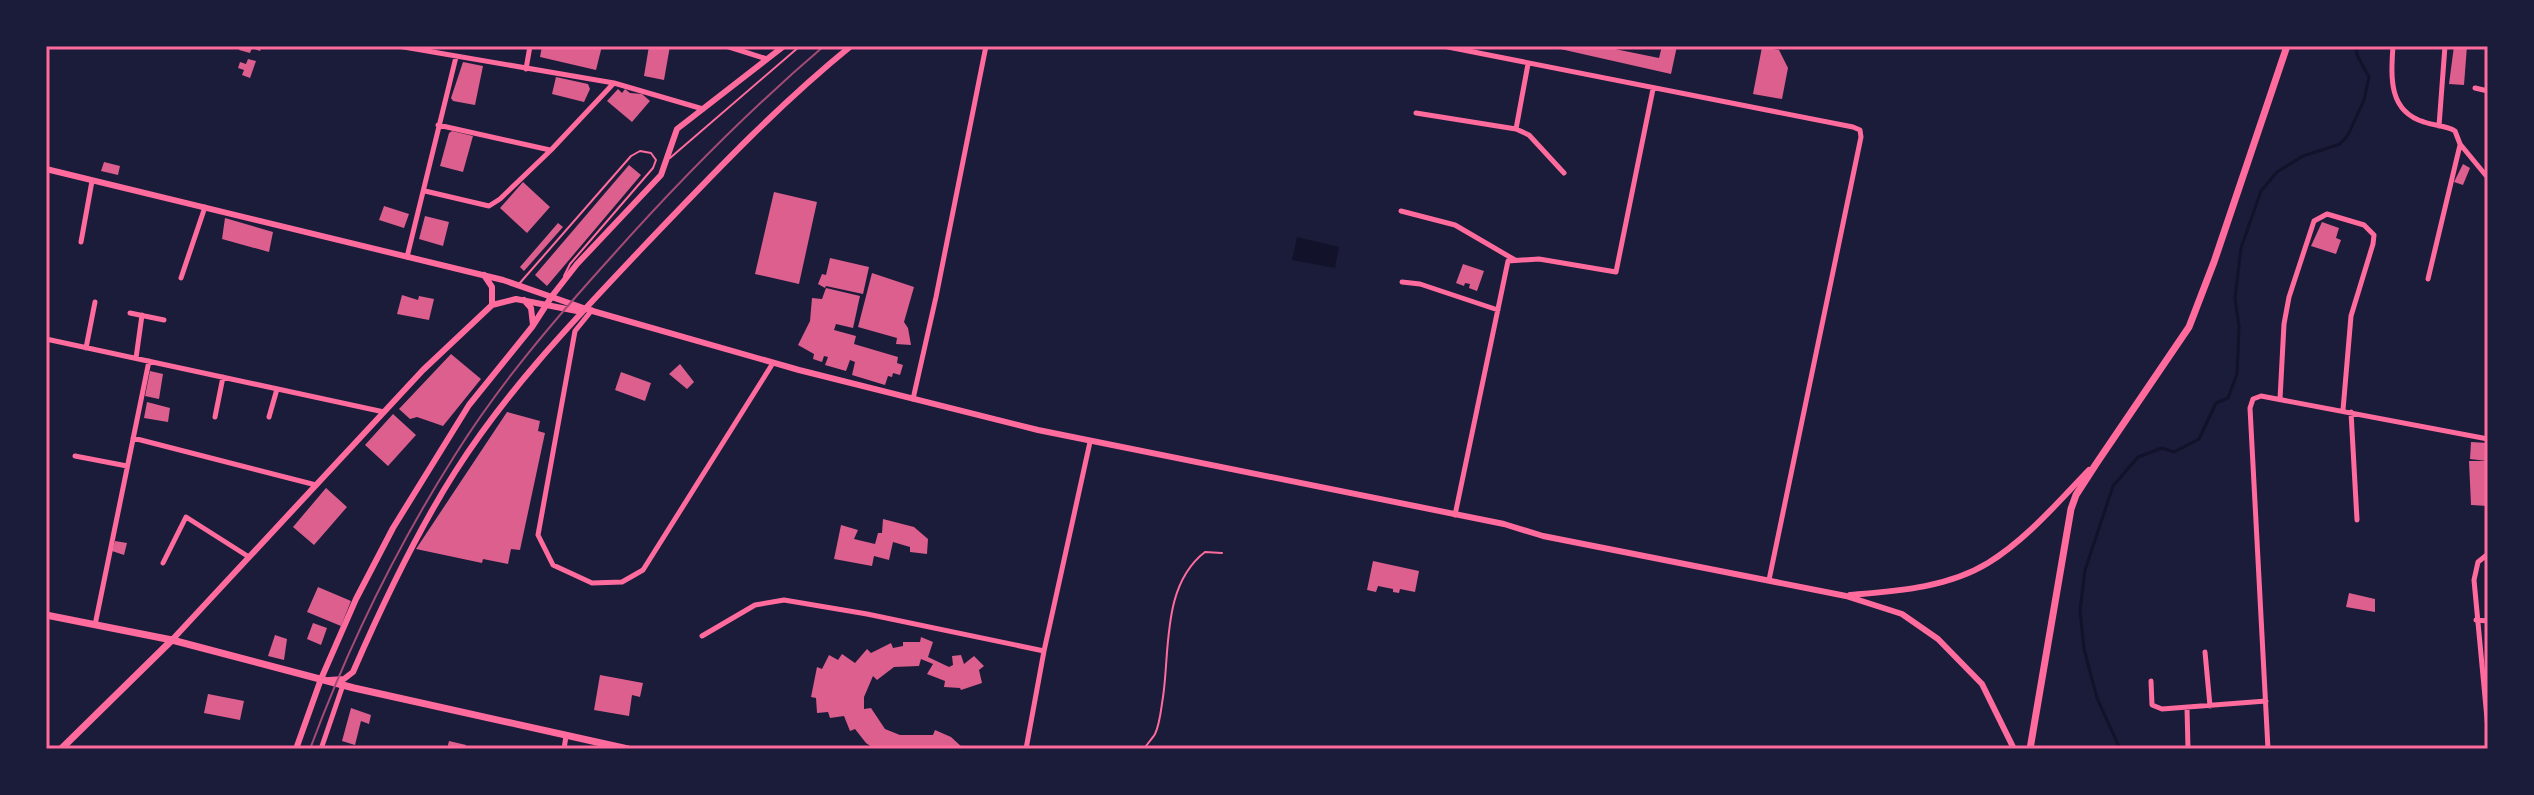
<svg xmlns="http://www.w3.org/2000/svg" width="2534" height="795" font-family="Raleway,sans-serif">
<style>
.water{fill:#12122b}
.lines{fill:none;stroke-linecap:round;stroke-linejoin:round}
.stream{stroke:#12122b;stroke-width:3}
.building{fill:#dd5f8e}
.service{stroke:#ff6b9d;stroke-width:2}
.minor{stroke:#ff6b9d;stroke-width:5}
.tertiary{stroke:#ff6b9d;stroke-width:6}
.secondary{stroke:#ff6b9d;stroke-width:7}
.tram{stroke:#a44b75;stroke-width:2}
.neatline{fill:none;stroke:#ff6b9d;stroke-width:3}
</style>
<rect width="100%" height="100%" fill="#1b1b3a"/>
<!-- water -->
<path class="water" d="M1297,237L1339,247L1335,268L1292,260Z"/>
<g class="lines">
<!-- stream -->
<path class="stream" d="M2120,749L2097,698L2084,649L2080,611L2085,570L2113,486L2138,457L2162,448L2174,452L2199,439L2216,403L2228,398L2237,374L2239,327L2235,298L2241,248L2261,191L2277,172L2303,156L2340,144L2348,135L2364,100L2369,77L2357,55L2356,46"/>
</g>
<!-- building -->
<path class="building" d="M240,46H262L260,51L252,48L250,53L239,50Z
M542,46H602L596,70L540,57Z
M649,46H670L664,80L644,76Z
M1547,46H1600L1659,58L1662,46H1677L1671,74Z
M2454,46H2467L2464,85L2449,84Z
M1762,47L1779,50L1788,68L1782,99L1753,94Z
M248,59L256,61L250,78L242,75L244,70L238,68L240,62L246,64Z
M463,62L483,66L475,105L453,101L451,98Z
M556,77L588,84L590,89L584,102L552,94Z
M618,89L622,93L625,89L630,93L642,94L650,101L632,122L607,101Z
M452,131L473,136L463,172L440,166L449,133Z
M104,162L120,166L118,175L101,171Z
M2463,164L2470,168L2463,185L2454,182Z
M629,165L641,175L547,286L535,275Z
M523,182L550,207L527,233L500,208Z
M774,192L817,202L799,284L755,274Z
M384,206L409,214L404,228L379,220Z
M425,216L449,222L443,246L419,239Z
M225,218L273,232L269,252L222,239Z
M2322,222L2339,228L2336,238L2341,240L2336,254L2311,246Z
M558,223L563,227L524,271L520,267Z
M830,258L869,267L863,294L826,286L825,288L818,284L822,274L826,275Z
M1463,264L1484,271L1477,291L1469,288L1470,284L1465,283L1464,286L1456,283Z
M872,273L914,287L904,322L908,328L911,345L896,344L897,338L858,327Z
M826,288L860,296L853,328L836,324L834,330L856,336L854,344L898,357L897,363L903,365L900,375L893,373L892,377L888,376L885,385L852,375L855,362L850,360L846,371L825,365L828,357L824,356L822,362L813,359L814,354L798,345L810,321L812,298L822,299Z
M402,295L418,300L419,296L434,299L429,320L397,314Z
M451,354L481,379L443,426L417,417L410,419L399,409Z
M680,364L694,382L687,389L669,374Z
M150,371L163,374L159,399L145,396Z
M621,372L651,383L645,401L615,390Z
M147,402L170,408L168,422L144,418Z
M507,412L540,421L538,431L545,433L520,550L511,549L508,564L483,559L482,563L416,549Z
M393,414L416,435L388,466L365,445Z
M2471,442L2488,443L2487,461L2470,459Z
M2469,461H2485L2488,506L2471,505Z
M326,488L347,507L314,545L293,527Z
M883,519L914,527L928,539L927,554L910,552V547L893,542L889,560L874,556L872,566L834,559L841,525L858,530L854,539L875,544L878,533H882Z
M115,541L127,543L124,555L112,551Z
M1373,561L1419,571L1415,592L1400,589L1399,593L1393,592V589L1378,586L1376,592L1367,590Z
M318,587L351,601L341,626L307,612Z
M2349,593L2375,599V612L2346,607Z
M313,623L327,628L321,645L307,639Z
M275,635L287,639L284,660L268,656Z
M921,637L933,642L928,657L949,667L953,665L952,656L961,655L964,664L974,656L984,666L979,670L982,683L961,690L960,688L944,687L945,681L927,674L933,664L921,659L919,666L894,667L877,680L873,676L864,697V709L871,708L885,729L900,735H933L935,730L951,737L964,749H875L866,743L855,729L850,731L844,716L830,718L828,712L817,713L816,698L811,697L817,667L822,669L829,655L838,660L842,654L855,663L867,649L871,653L891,643L893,648L903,646V642H920Z
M600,675L643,683L640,697L632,695L629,716L594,710Z
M208,694L244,701L240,720L204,713Z
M351,708L371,715L369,724L361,721L355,745L342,741Z
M449,741L466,745L465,749H447Z"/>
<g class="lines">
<!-- service -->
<path class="service" d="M670,158L800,46
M519,284L631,156L640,151L651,153L656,160L653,168L570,264L564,276
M1144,749C1147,744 1152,739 1155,734C1160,724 1161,709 1163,697C1170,650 1162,585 1205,552L1222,553"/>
<!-- minor -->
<path class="minor" d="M398,46L614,83L703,109
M726,46L767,59
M1443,46L1853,127L1860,130L1861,137L1769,580
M2393,46C2391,77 2388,111 2424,122C2434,126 2446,125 2455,131L2460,144L2488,178
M526,69L530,46
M2475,88L2488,91
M1416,113L1516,129L1529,135L1564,173
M438,125L550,150
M2439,126L2445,46
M1516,129L1528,64
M425,191L489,206L500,199L551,150L613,84
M1401,211L1455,225L1515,260
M81,242L92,181
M407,257L456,57
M181,278L205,207
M2428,279L2460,145
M1402,282L1420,284L1498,310
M592,310L575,331L538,535L553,565L592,583L622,582L643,570L773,363
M130,313L164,320
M46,339L384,412
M86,348L95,302
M136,358L142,315
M913,399L936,297L986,46
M2280,399L2284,324L2289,297L2314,221L2327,214L2364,225L2374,235L2373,244L2351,316L2343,410
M2351,412L2357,520
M215,417L223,377
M269,417L277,389
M133,438L316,485
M75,456L127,466
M1455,515L1508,261L1539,259L1616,272L1653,89
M2488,554L2478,562L2474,580L2488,729
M163,563L186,517L249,557
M2476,620L2488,621
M95,625L149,361
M702,636L755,605L784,600L867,614L1044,651
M2205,652L2210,706
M2151,681L2152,705L2162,709L2266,701
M2187,708L2188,749
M321,749L343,685
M564,749L566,736
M1026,749L1044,651L1090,442
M2268,749L2250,408L2253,399L2261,396L2488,439"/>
<!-- tertiary -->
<path class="tertiary" d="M46,169L503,280L589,310L799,370L1038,430L1504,524L1543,536L1846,596L1902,614L1938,639L1982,684L2014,749
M484,275L492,287V305
M524,300L531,308L533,325
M1850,595C1896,591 1947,588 1988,563C2027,539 2057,503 2089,470
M172,640L423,370L492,305L516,299L582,312
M329,680L344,679L353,672C383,603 415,535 455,472C508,388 578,316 646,244C712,175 777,106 851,46
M296,749L321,679L356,599L393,528L469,405L532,327L552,296L577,264L661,175L677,129L784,46"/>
<!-- secondary -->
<path class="secondary" d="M46,615L172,640L354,688L628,749
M61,749L172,640
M2030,749L2071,509L2076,495L2096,464L2189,327L2214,262L2287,46"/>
<!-- tram -->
<path class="tram" d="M310,749C348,647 396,548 455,455C500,383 556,318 613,255C679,181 748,111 824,46"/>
</g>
<!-- border -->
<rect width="2534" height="795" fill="none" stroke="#1b1b3a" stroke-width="96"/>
<rect x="48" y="48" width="2438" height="699" class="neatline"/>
</svg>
